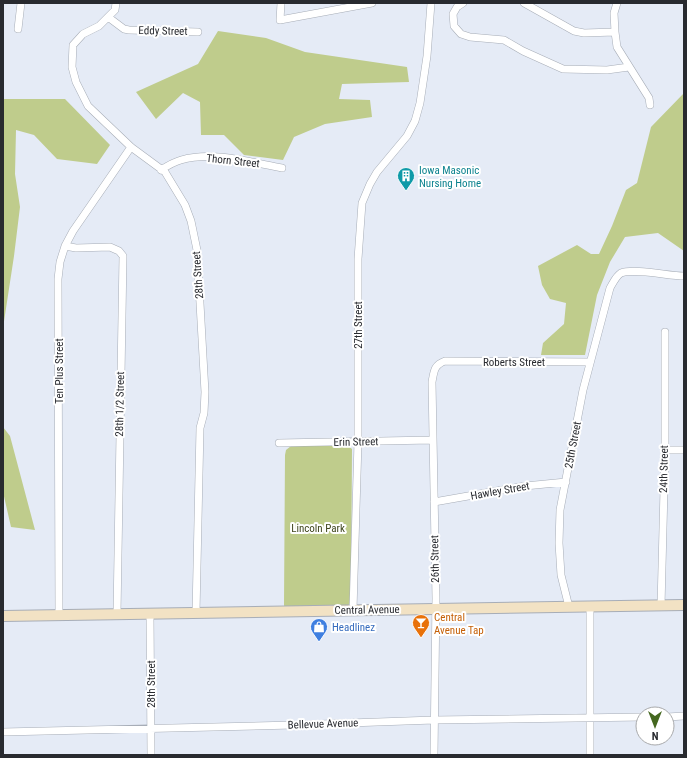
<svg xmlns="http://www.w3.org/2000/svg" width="687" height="758" font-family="'Roboto Condensed',sans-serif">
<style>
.green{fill:#bfcc8c}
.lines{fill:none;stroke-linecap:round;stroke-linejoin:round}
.street-casing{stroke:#a7adb7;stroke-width:8}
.secondary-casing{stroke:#a7adb7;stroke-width:12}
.street{stroke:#fff;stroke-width:7}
.secondary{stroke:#f2e2c4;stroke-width:10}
.labels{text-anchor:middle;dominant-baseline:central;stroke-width:4;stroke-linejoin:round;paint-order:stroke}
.street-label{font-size:11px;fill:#282a2f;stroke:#fff}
.culture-label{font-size:11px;fill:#0d838f;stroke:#fff;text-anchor:start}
.park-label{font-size:11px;fill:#3d441b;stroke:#fff}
.food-label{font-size:11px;fill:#c56008;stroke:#fff;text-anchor:start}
.shop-label{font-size:11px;fill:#366cbe;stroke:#fff;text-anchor:start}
</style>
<rect width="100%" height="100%" fill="#e5ebf6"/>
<!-- green -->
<path class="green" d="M218,31L266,38L305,52L407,67L409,82L342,84L339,99L370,100L372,117L325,124L294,137L283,160L244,155L224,135H201L200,102L183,93L156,119L136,92L198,64Z
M684,93V251L658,233L625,237L610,262L597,295L585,355H541L543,343L564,324L566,303L550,299L542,285L538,266L577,245L591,254H599L612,226L626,190L637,183L651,127Z
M3,99H65L110,145L97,164L57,159L34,135L16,130L15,174L20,207L14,256L3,328Z
M3,427L10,436L35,530L11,527L3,492Z
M347,445L352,449L351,602L346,608L285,609L284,605L285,455L286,450L291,446Z"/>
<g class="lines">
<defs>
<path id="street" d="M116,3L115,10L99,26L83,34L73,45L72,67L76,82L88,106L131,147L165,172L185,205L191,221L197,250L205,392L204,413L200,428L196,613
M281,3L280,20L372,3
M463,3L457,7L453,14L454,26L461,34L470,37L504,40L523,51L563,69L607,70L629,67
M524,3L574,31L584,33L615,32
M617,3L614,13L615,32L617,47L649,98L650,105
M108,17L124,29L129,30L198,32
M18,29L21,3
M161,170C167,166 174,162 181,160C213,151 250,162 282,168
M65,246L76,248L110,247L119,251L123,256L117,614
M279,443L432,440
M665,450H684
M434,502L525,486L566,482
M661,606L665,450V332
M569,607L561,575L559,543L560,510L583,390L610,288C613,283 616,276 621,273C634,268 669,276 684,276
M590,607V755
M353,610L358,442V259L362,203L370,184L377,172L407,136L415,121L420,103L427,56L431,3
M150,614L151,755
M59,615L58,279L60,262L65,246L73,231L131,147
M667,717L684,716
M3,732L293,725L434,720L643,717
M434,755L436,598L432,382C434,371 434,365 445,361L590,362"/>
<path id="secondary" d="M3,616L684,605"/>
</defs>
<!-- street casing -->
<use href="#street" class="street-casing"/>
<!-- secondary casing -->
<use href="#secondary" class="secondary-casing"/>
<!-- street -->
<use href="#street" class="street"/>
<!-- secondary -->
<use href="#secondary" class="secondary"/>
</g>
<!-- icons -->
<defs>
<symbol id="building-pin" viewBox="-11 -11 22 30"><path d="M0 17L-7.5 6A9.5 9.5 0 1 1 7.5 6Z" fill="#0f9aa8" stroke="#fff"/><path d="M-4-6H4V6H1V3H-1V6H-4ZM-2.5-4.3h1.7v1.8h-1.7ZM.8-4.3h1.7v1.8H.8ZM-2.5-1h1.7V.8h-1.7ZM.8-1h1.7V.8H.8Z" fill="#fff"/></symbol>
<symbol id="bar-pin" viewBox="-11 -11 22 30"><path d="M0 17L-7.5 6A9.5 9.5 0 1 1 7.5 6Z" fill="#e8710a" stroke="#fff"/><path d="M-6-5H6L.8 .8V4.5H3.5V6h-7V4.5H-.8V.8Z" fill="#fff"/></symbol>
<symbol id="shop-pin" viewBox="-11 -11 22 30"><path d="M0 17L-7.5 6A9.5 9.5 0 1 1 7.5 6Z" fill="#3f7fe0" stroke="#fff"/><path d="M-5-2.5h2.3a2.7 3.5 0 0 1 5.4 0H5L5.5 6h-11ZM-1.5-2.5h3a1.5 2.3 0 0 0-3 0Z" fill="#fff"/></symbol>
</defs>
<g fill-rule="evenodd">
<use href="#building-pin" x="396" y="166" width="20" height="27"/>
<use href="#bar-pin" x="411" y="613" width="20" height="27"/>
<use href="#shop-pin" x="309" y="617" width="20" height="27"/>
</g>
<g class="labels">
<!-- street labels -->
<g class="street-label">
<text transform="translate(163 31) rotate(1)">Eddy Street</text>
<text transform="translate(233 161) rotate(6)">Thorn Street</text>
<text transform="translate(198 275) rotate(-94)">28th Street</text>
<text transform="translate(358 325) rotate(-90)">27th Street</text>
<text x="514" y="362">Roberts Street</text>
<text transform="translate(59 371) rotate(-90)">Ten Plus Street</text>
<text transform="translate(120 404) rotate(-89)">28th 1/2 Street</text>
<text transform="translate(356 442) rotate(-1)">Erin Street</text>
<text transform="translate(573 445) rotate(-79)">25th Street</text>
<text transform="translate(664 469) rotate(-89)">24th Street</text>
<text transform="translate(500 491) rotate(-10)">Hawley Street</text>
<text transform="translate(435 559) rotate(-91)">26th Street</text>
<text transform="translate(367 610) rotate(-1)">Central Avenue</text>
<text transform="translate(151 684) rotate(-90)">28th Street</text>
<text transform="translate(323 724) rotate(-2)">Bellevue Avenue</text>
</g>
<!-- culture labels -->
<g class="culture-label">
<text x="419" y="170">Iowa Masonic<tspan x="419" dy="13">Nursing Home</tspan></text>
</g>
<!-- park labels -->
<g class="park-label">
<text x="318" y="528">Lincoln Park</text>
</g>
<!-- food labels -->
<g class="food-label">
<text x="434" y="617">Central<tspan x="434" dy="13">Avenue Tap</tspan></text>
</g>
<!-- shop labels -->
<g class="shop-label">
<text x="332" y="627">Headlinez</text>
</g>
</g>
<!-- border -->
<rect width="687" height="758" fill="none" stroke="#282a2f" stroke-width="8"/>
<!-- north arrow -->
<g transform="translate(655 726) rotate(180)"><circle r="19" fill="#ffffff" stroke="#a9aaac"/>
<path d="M0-3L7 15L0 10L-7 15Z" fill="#44671f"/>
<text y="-6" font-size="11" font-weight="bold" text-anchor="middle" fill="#282a2f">N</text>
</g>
</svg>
